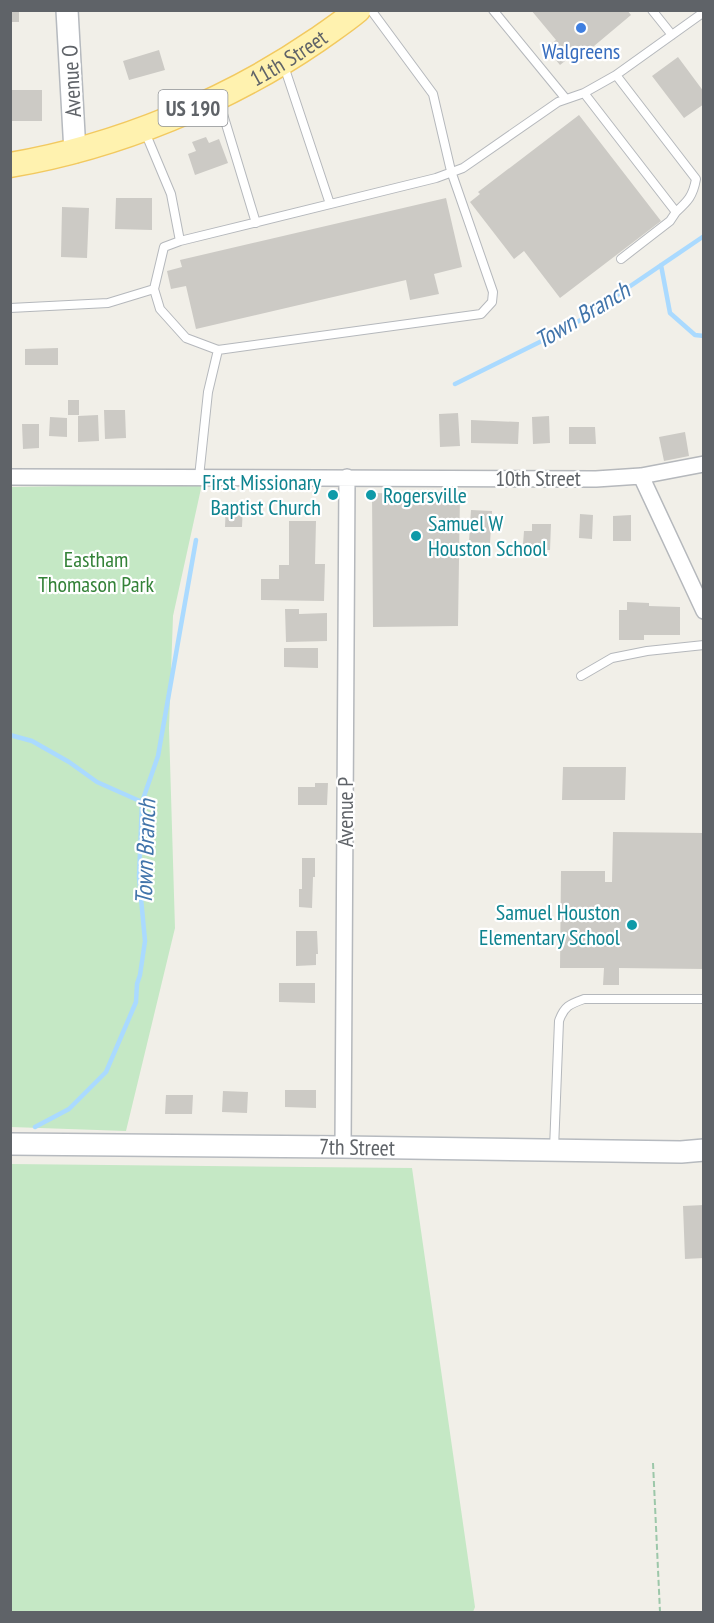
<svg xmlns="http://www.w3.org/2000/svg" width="714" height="1623" font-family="'PT Sans Narrow',sans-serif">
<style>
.green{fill:#c5e8c5}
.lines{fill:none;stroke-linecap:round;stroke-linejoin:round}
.stream{stroke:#aadaff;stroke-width:4.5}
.building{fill:#cccac5}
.lane-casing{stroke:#b5b8bc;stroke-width:10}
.street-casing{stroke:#b5b8bc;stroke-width:18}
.secondary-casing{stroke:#b6babf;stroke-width:24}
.primary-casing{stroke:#f2c960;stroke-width:27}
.path{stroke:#9cc7a9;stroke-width:2;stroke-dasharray:6 3;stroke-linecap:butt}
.lane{stroke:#fff;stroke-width:8}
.street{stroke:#fff;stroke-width:15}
.secondary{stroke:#fff;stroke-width:21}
.primary{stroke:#fff2af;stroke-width:24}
.shop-dot{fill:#3f7fe0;stroke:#fff;stroke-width:2}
.culture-dot{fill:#0f9aa8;stroke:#fff;stroke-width:2}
.labels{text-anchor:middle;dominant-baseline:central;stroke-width:4.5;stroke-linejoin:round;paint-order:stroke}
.shield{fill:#fff;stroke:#8f9295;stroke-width:1.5}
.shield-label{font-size:21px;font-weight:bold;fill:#5f6368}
.shop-label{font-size:22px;fill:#366cbe;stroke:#fff}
.street-label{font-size:22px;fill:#5f6368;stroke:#fff}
.culture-label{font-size:22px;fill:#0d838f;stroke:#fff;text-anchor:end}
.park-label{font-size:22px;fill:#348238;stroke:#fff}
.water-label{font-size:24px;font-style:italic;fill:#4174aa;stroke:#fff}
</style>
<rect width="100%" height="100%" fill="#f1efe8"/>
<!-- green -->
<path class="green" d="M202,484L173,616L169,728L175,928L126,1131L11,1127V487Z
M10,1164L412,1168L475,1607L473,1612H11Z"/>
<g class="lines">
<!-- stream -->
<path class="stream" d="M661,265L670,313L695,335L704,336
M455,384L570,327L704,236
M10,735L32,741L69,762L97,782L142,802
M35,1127L69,1109L106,1072L136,1002L137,984L140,975L145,941L139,877L142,802L158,756L196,540"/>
</g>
<!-- building -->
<path class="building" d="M10,10H19V22H10Z
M531,10H627L631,15L575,62L570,57L560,65L546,48L556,40Z
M159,50L165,70L129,80L123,61Z
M678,57L704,92V104L684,118L652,76Z
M10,90H42V121H10Z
M579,115L661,221L560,298L524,251L514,259L470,202L480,194L478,192Z
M206,137L209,143L219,139L228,163L195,175L188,154L196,151L192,142Z
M116,198H152V230L115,229Z
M446,198L462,267L434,274L439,294L410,300L406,280L196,329L186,286L171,289L167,271L182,267L180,260Z
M62,207L89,208L87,258L61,257Z
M58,348V365H25V349Z
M68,400H79V415H68Z
M104,410H125L126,438L105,439Z
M458,413L460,446L440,447L439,414Z
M98,415L99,441L78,442V416Z
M549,416L550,443L533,444L532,417Z
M50,417L67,418V437L49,436Z
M471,420L519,422L518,444L471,443Z
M22,424H39V448L23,449Z
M569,427H595L596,444H569Z
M685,432L689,456L664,461L659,437Z
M372,493L460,495L458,626L373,627Z
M226,505H243L242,527H225Z
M471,510L492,511L490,543L469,542Z
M580,514L593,515L592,539L579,538Z
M631,515V541H613V516Z
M289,521H316L315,564H325L324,601L261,600V579H279V565H289Z
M532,524H551L550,550H532V544H523L524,531H532Z
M627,602L649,603V606L680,607V635H644V640H619V610H627Z
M285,609H299V614L327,613V641L286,642Z
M284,648H318V668L284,667Z
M563,767H626L625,800H562Z
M315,783H328L327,805H298V787H315Z
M613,832L704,833V969L619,968V985H603L604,968H560L561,871H605V882H612Z
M302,858H315V877H313L312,908L299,907V889H302Z
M296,931H317L318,954H316V965L296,966Z
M279,983H315V1003L279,1002Z
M285,1090H316V1108L285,1107Z
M223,1091L248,1092L247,1113L222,1112Z
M166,1095H193L192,1114H165Z
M704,1205V1258L685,1259L683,1206Z"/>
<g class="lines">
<defs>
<path id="lane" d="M493,10L566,99
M652,10L672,35
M284,66L330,204
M584,93L676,212C688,201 693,196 696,179L616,75
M219,101L256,223
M145,132L171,194L180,241
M621,259L670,221L676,212
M10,308L108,303L154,289
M218,350L186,338L160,309L154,289L164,247L180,241L436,178L463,168L558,102L584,93L616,75L704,12
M199,477L208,392L218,350L481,314L492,302L493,292L451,171L433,94L371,10
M581,676L612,658L647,651L704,645
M554,1149L559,1021C564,1006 570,1004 584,999H704"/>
<path id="street" d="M641,476L704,611
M10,477L596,479L641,476L704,464
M343,1147L347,477"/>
<path id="secondary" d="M67,10L75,152
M10,1144L343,1147L681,1152L704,1150"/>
<g id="primary">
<path id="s1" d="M10,165C117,147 228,101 317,40C331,30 345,21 358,10"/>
</g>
</defs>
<!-- lane casing -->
<use href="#lane" class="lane-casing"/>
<!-- street casing -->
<use href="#street" class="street-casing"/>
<!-- secondary casing -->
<use href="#secondary" class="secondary-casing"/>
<!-- primary casing -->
<use href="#primary" class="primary-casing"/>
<!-- path -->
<path class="path" d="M653,1463L660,1612"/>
<!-- lane -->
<use href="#lane" class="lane"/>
<!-- street -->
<use href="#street" class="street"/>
<!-- secondary -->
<use href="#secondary" class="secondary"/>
<!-- primary -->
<use href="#primary" class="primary"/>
</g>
<!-- markers -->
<circle class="shop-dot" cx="581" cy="28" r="6"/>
<g class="culture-dot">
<circle cx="333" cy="495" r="6"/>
<circle cx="371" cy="495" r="6"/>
<circle cx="416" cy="536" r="6"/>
<circle cx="632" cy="925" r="6"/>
</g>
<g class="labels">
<!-- shield labels -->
<rect class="shield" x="158.5" y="90" width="69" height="36" rx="4.5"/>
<g class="shield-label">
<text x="193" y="108">US 190</text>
</g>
<!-- shop labels -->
<g class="shop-label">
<text x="581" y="51">Walgreens</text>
</g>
<!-- street labels -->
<g class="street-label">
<text stroke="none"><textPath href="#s1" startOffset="300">11th Street</textPath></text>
<text transform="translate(71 81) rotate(-93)">Avenue O</text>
<text x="538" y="478">10th Street</text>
<text transform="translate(345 812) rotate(-90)">Avenue P</text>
<text transform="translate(357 1147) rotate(1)">7th Street</text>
</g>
<!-- culture labels -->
<g class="culture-label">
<text x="321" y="482">First Missionary<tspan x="321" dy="25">Baptist Church</tspan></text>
<text x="383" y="495" text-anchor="start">Rogersville</text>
<text x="428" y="523" text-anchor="start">Samuel W<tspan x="428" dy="25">Houston School</tspan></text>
<text x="620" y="912">Samuel Houston<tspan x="620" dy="25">Elementary School</tspan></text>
</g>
<!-- park labels -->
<g class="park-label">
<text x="96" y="559">Eastham<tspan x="96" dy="25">Thomason Park</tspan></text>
</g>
<!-- water labels -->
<g class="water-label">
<text transform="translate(582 315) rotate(-31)">Town Branch</text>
<text transform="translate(145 852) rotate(-88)">Town Branch</text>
</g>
</g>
<!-- border -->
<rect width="714" height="1623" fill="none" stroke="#5f6368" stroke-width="24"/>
</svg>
